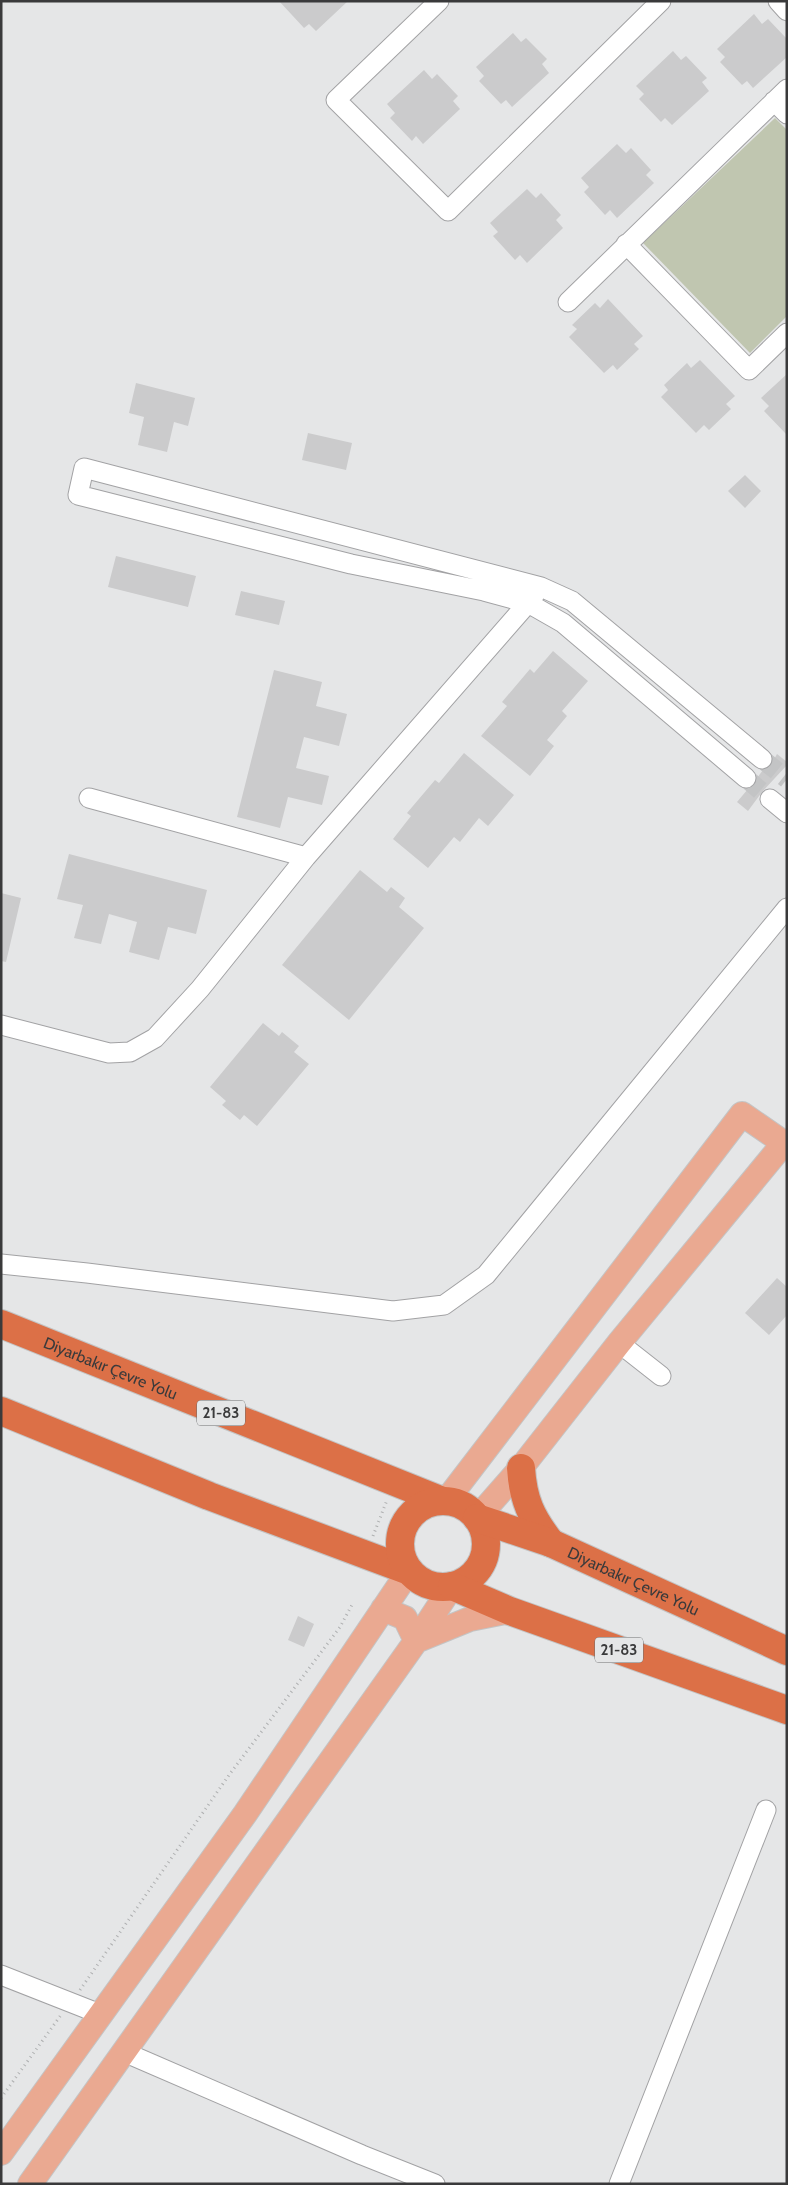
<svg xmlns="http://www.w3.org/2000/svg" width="788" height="2185" font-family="Cabin,sans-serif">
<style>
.green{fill:#c0c6b0}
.building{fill:#cbcbcc}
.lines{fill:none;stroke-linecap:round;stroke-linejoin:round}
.minor-tunnel{stroke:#c3c4c5;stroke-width:19;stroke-dasharray:19 9;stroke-linecap:butt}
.minor-casing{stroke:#a2a2a4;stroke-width:21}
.major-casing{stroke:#c4c4c4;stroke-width:26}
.highway-casing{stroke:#c4c4c4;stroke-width:30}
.path{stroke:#afb0b1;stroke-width:3;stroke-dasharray:1 4;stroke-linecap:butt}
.minor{stroke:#fff;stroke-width:19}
.major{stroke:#eaa991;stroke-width:24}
.highway{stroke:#dc7047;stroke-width:28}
.labels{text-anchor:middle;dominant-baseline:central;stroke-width:4;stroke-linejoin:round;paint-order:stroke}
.shield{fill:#e5e6e7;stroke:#6d6e6f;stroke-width:1}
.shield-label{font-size:15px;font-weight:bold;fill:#3a3a3b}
.street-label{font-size:16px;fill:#3a3a3b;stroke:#e5e6e7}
</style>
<rect width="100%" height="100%" fill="#e5e6e7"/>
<!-- green -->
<path class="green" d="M775,118L787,130V316L750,353L643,243Z"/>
<!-- building -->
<path class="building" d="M279,1H348L316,31L309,24L304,28Z
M754,14L762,24L768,19L787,39V57L753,88L747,81L742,85L720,62L725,57L717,49Z
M513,33L521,42L526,38L547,59L542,64L549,73L512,107L506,100L501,104L479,81L484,76L476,67Z
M673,51L681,60L686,56L707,78L702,82L709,91L672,125L665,118L661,122L639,99L644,94L636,86Z
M424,70L432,79L437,74L458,96L453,101L460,109L423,144L416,136L412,141L390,118L395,113L387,104Z
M617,144L626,153L631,148L651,170L646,175L654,183L617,218L610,210L605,215L584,192L589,187L581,178Z
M527,189L536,198L541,193L561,215L556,220L563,228L527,263L520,255L515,260L493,236L498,232L490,223Z
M608,299L643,336L634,344L639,349L617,370L613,365L604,373L569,337L577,329L572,325L595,303L600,308Z
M700,360L735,396L726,404L731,409L709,430L704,425L696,433L661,397L668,390L664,385L687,363L691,368Z
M787,374V435L764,411L769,406L761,398Z
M136,383L195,398L188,426L174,422L167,452L138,445L144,417L129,413Z
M308,433L352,443L346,470L302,460Z
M745,475L761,491L745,508L728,491Z
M116,556L196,576L188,607L108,587Z
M241,591L285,601L279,625L235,615Z
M553,651L588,681L562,711L567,716L547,740L554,746L530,776L481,736L507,706L502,702L530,669L534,673Z
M274,670L322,682L316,706L347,714L339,746L304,737L296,768L329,776L322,805L288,797L280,828L237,817Z
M464,753L514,795L488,826L479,818L460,842L454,837L428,868L393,839L411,816L407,813L435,780L439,783Z
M777,754L787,762V765L762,792L748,811L737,802L748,789L755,785L757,778L763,770L770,767Z
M69,854L207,890L196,934L168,927L159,960L129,952L137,922L109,914L101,944L74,938L83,905L57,899Z
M360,870L387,892L391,887L405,898L399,907L424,928L349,1020L282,965Z
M1,893L21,898L6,962L1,961Z
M263,1023L279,1036L282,1032L299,1046L294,1052L309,1064L257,1126L244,1115L240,1120L222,1105L226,1101L210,1087Z
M777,1278L787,1287V1315L769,1335L745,1313Z
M298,1616L314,1624L304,1647L288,1640Z"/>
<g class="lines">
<!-- minor-tunnel -->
<path class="minor-tunnel" d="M762,759L787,779
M746,778L770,799"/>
<defs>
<path id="minor" d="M439,1L336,100L448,211L661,1
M778,1L787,11
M774,101L787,114
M626,244L749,370L787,333
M568,302L787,89
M746,778L563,623L528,603L484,591L351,564L78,495L84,468L541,587L572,601L762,759
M89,798L306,857
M770,799L787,813
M1,1025L109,1053L130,1052L155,1038L200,989L306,857L534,596
M1,1264L87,1273L393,1311L444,1305L486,1275L787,908
M619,1343L661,1376
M1,1975L100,2014
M124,2052L362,2155L435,2184
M619,2184L766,1810"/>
<path id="major" d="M446,1501L742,1114L784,1143L619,1343L521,1468L477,1518
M383,1609L405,1618L416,1641L470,1619L510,1611
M1,2153L245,1814L409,1571
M30,2184L416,1641L452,1586"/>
<g id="highway">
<path id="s1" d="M1,1324L440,1500"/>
<path d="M1,1411L209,1496L409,1571"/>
<path d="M521,1468C523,1500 531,1517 551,1543"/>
<circle cx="443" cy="1544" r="43"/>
<path id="s2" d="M477,1518L551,1543L787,1651"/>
<path d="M452,1586L510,1611L787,1710"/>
</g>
</defs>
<!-- minor casing -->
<use href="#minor" class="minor-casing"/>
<!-- major casing -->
<use href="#major" class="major-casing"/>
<!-- highway casing -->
<use href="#highway" class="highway-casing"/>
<!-- path -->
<path class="path" d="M373,1536L387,1500
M80,1990L229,1775L340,1627L353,1603
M1,2098L61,2015"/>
<!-- minor -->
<use href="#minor" class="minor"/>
<!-- major -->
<use href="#major" class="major"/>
<!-- highway -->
<use href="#highway" class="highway"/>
</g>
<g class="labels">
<!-- shield labels -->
<g class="shield">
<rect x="197" y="1400.5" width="48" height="25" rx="4"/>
<rect x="595" y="1637.5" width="48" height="25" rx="4"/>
</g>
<g class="shield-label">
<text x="221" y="1413">21-83</text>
<text x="619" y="1650">21-83</text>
</g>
<!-- street labels -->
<g class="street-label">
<text stroke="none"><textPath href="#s1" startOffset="118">Diyarbakır Çevre Yolu</textPath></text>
<text stroke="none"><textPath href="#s2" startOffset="169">Diyarbakır Çevre Yolu</textPath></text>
</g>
</g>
<!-- border -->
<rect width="788" height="2185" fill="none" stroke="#3a3a3b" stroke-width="5"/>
</svg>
